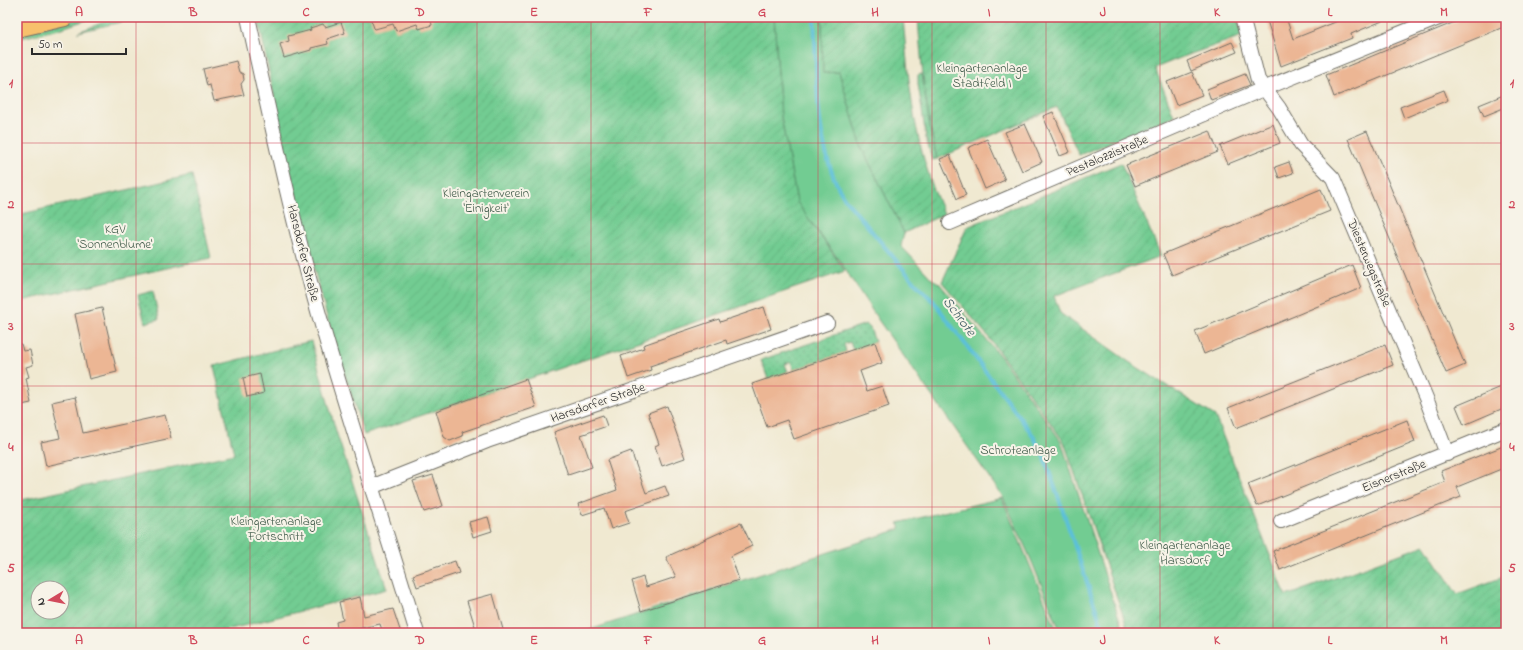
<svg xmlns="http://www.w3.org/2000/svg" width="1523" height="650" font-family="'Indie Flower',sans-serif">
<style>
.grass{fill:url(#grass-dots);stroke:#4e7c5e}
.park{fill:#72cc92;stroke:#4e7c5e}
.garden{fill:url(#garden-furrows);stroke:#4e7c5e;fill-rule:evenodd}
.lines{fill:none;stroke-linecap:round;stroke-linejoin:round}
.stream{stroke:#5cc0d9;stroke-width:4}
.building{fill:#ecb694}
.minor-casing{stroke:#706e65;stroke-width:16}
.major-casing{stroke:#706e65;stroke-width:20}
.minor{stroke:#fff;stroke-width:14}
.major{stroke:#f7c06c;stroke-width:18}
.grid{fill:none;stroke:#d1495b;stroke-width:1;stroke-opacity:0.55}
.labels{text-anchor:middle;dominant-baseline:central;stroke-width:4;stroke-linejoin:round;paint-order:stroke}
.park-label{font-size:13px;fill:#405b4a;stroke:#f7f3e8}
.street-label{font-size:13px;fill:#2b2b2b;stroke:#f7f3e8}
.water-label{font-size:14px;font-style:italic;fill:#3a585f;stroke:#f7f3e8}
.neatline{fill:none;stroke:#d1495b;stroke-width:1.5}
.grid-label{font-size:13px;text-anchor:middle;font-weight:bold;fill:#d1495b}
</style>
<defs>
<pattern id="grass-dots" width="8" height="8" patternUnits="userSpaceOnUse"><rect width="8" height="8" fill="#72cc92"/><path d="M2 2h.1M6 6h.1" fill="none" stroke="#63af7e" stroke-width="1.8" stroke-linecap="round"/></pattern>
<pattern id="garden-furrows" width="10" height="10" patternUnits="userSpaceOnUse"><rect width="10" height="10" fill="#72cc92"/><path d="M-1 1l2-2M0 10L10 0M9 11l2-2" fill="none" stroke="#63af7e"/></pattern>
</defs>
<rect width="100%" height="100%" fill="#f7f3e8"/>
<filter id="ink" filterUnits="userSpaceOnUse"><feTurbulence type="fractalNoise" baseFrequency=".025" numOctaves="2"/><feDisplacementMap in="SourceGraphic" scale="8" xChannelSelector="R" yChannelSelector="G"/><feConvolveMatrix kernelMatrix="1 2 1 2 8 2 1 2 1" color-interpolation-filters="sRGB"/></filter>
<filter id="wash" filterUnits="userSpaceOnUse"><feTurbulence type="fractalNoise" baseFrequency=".012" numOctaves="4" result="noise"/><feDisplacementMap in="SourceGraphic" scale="16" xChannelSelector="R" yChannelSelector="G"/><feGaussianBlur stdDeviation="0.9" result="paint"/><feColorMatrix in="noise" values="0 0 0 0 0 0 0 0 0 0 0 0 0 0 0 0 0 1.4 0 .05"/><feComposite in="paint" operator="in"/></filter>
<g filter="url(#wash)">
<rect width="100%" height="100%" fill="#f0e9d1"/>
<!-- grass -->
<path class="grass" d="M86,17H95L59,29L17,39V34Z
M117,17H142L78,32Z
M922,74L931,134L937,159L932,160L926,138L918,84V75Z
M153,291L159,319L145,323L138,295Z
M866,324L870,328L875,342L853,350L850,342L844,344L846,352L794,370L791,362L785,364L788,372L768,379L761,360Z"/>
<!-- park -->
<path class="park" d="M774,17H822L823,73L839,72L862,148L904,233L901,246L932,279L939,283L1000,356L1061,441L1124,633H1061L1031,560L1003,497L879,321L841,263L797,203L781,117Z
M1002,498L1058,633H580L900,529L898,523Z"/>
<!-- garden -->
<path class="garden" d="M258,17H774L781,117L797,202L845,271L364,435C352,394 337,354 326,313C298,215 278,116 258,17Z
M822,17H903C909,88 914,148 944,214L904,233L862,148L839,72L823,73Z
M918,17H1237L1242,36L1185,56L1155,68L1174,116L1079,155L1057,107L937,159C926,112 921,65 918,17Z
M1121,163L1161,256L1054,296L1060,313L1129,362L1215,416L1286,596L1425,545L1457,594L1506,576V633H1129L1064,442L986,334L942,282L967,227Z
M192,175L211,258L17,302V215Z
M311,341L336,431L387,589L215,633H17V501L234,454L214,366ZM38,588H62V612H38Z"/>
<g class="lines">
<!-- stream -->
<path class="stream" d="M814,17C817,74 814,149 844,198L915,283L934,302L1032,434L1043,455L1058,496L1104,633"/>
</g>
<g id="blocks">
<!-- building -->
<path class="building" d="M370,17H433V19L431,20L432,25L419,29L417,24L396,31L393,24L375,29L374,28Z
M1266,17H1286L1293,39L1348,17H1392L1351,34L1352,38L1281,66Z
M1467,17H1506V26L1334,97L1326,75Z
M341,22L345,33L327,39L328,44L311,48V50L284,58L280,44L289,41L288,36L311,30L310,28L323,24L325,27Z
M1232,42L1237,52L1191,71L1187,61Z
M236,61L239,72L243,74L244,80L241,84L244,95L214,101L210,85L207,86L203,69Z
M1192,72L1202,95L1176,105L1167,82Z
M1245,74L1250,85L1211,100L1207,89Z
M1444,90L1448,100L1404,118L1400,107Z
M1506,94V107L1484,116L1479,105Z
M1053,112L1070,152L1060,156L1043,116Z
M1025,124L1042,162L1022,171L1005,132Z
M1273,124L1280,143L1228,164L1220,146Z
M1210,131L1218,152L1135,186L1126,165Z
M1367,131L1465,365L1446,373L1348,139Z
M987,139L1005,180L985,189L968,148Z
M950,155L966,195L957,199L940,159Z
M1289,162L1293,173L1279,178L1275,167Z
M1321,189L1330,211L1172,275L1163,254Z
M1352,265L1361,288L1204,354L1195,331Z
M764,307L771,329L727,344L726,340L650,366L651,370L628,378L621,356L644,348L643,345L719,319L720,322Z
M102,308L117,372L89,379L75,314Z
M875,342L882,363L860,371L867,391L882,386L889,406L794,439L787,420L767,427L752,384Z
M17,344H21L23,351L30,350L33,365L26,367L29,377L26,378L31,403L17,406Z
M1385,345L1393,365L1236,428L1228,408Z
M260,374L264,393L247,397L243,378Z
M526,379L536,407L462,432L463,436L450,441L444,437L436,411Z
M1506,385V407L1464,425L1456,406Z
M75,397L83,433L165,415L171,438L46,466L41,442L60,438L52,402Z
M667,406L685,458L662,466L655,446L659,444L648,413Z
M603,415L607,426L581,435L592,467L568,475L554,432Z
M1407,420L1415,442L1257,506L1248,484Z
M1506,445V467L1457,487L1461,497L1280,570L1273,551L1445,482L1441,471Z
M631,451L646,493L665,486L669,496L625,511L629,523L611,529L604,508L582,515L578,504L617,490L607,460Z
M433,475L443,506L424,512L413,481Z
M488,517L492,531L473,537L469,522Z
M741,523L752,546L731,556L739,580L641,611L632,581L643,577L646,587L676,577L666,557Z
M455,561L459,573L417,587L413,575Z
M493,594L504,633H477L467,601Z
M360,597L364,616L393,609L401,633H383L380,624L338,633L336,622L343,620L339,602Z"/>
</g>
</g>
<g filter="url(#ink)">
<use href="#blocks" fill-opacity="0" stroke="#706e65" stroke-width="1"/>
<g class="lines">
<defs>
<path id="minor" d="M248,17C271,122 294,229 324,332C353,433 387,533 417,633
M1242,17L1258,80L1279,108L1301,145L1333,178L1426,398L1447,454
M950,223L1263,89L1441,17
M371,487L487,441L827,323
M1281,521L1506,429"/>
<path id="major" d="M17,28L65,17"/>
</defs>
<!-- minor casing -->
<use href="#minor" class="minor-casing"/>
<!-- major casing -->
<use href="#major" class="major-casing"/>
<!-- minor -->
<use href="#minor" class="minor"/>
<!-- major -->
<use href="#major" class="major"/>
</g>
</g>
<!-- grid -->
<path class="grid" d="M136,17V633M250,17V633M363,17V633M477,17V633M591,17V633M705,17V633M818,17V633M932,17V633M1046,17V633M1160,17V633M1273,17V633M1387,17V633M17,143H1506M17,264H1506M17,386H1506M17,507H1506"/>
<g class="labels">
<!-- park labels -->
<g class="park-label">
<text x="982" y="68">Kleingartenanlage<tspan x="982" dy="15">Stadtfeld I</tspan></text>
<text x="486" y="193">Kleingartenverein<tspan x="486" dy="15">'Einigkeit'</tspan></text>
<text x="115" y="229">KGV<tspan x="115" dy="15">'Sonnenblume'</tspan></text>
<text x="1018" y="450">Schroteanlage</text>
<text x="276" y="521">Kleingartenanlage<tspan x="276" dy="15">Fortschritt</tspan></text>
<text x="1185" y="545">Kleingartenanlage<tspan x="1185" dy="15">Harsdorf</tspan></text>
</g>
<!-- street labels -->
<g class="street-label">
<text transform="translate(1107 156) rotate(-23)">Pestalozzistraße</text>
<text transform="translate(303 253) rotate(76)">Harsdorfer Straße</text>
<text transform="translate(1369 263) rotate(67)">Diesterwegstraße</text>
<text transform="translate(598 403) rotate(-19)">Harsdorfer Straße</text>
<text transform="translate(1394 476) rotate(-22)">Eisnerstraße</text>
</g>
<!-- water labels -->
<g class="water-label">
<text transform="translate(959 317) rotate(53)">Schrote</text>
</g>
</g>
<!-- margin -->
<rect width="1523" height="650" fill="none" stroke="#f7f3e8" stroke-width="44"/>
<!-- north arrow -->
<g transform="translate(50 600) rotate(260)"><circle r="19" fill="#f7f3e8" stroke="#a5a39c"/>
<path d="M0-3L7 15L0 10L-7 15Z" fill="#d1495b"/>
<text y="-6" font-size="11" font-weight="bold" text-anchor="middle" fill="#2b2b2b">N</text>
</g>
<!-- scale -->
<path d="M32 48v6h94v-6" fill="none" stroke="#2b2b2b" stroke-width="2"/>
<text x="38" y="48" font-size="12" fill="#2b2b2b" stroke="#f7f3e8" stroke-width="3" paint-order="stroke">50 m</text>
<rect x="22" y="22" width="1479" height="606" class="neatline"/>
<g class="grid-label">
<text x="79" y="16">A</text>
<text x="193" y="16">B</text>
<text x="306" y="16">C</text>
<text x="420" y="16">D</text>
<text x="534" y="16">E</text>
<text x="648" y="16">F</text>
<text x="762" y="16">G</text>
<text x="875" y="16">H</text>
<text x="989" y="16">I</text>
<text x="1103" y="16">J</text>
<text x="1217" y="16">K</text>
<text x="1330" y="16">L</text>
<text x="1444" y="16">M</text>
<text x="11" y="87">1</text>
<text x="1512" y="87">1</text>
<text x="11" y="208">2</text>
<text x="1512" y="208">2</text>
<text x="11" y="330">3</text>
<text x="1512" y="330">3</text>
<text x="11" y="451">4</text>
<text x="1512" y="451">4</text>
<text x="11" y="572">5</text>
<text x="1512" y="572">5</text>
<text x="79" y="644">A</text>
<text x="193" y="644">B</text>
<text x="306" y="644">C</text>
<text x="420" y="644">D</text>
<text x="534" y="644">E</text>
<text x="648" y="644">F</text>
<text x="762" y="644">G</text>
<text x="875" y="644">H</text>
<text x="989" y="644">I</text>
<text x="1103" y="644">J</text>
<text x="1217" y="644">K</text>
<text x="1330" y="644">L</text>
<text x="1444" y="644">M</text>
</g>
</svg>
